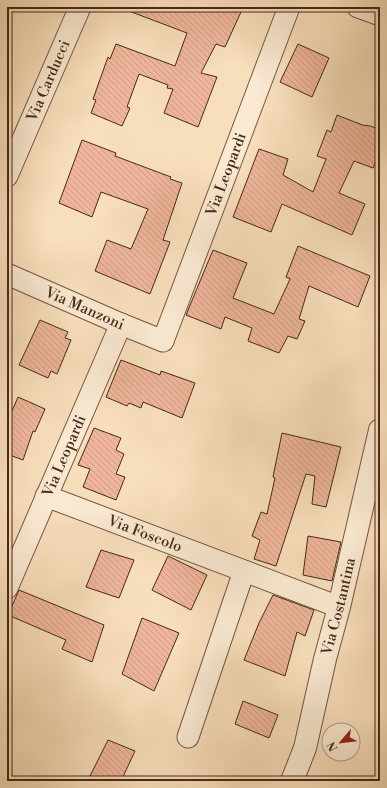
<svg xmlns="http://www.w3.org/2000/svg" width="387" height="788" font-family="'Libre Bodoni',serif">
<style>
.building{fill:url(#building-back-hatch);stroke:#482718}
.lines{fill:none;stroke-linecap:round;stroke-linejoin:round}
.minor-casing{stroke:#745541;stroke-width:23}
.tertiary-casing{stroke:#745541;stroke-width:24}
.minor{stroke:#faead3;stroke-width:21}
.tertiary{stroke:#faead3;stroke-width:22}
.labels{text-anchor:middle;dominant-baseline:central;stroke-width:3.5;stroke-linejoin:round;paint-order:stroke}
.street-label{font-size:15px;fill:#482718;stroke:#faead3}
</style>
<defs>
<pattern id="building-back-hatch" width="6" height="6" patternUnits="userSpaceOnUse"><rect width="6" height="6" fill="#efb69b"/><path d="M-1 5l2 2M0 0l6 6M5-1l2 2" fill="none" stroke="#ce9c85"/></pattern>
</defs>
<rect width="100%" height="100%" fill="#f8dfbb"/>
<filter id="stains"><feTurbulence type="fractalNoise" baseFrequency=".005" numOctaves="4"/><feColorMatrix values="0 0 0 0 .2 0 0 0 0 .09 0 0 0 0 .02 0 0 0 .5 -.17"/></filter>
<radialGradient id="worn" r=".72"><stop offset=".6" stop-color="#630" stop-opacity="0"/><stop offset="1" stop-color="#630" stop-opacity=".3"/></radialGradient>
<!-- building -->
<path class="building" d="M121,7H228L241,12L225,47L216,44L201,73L217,77L198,127L164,113L173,89L167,88L168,85L139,74L127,107L130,108L122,126L91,113L96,100L93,99L108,57L110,59L116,44L175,66L187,33L121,8Z
M298,44L329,58L312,97L280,82Z
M337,115L365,126L366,125L380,129V151L373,168L354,161L339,193L365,204L352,235L282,204L271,232L233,217L259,149L288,159L283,175L313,192L326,159L317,156L327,130L331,132Z
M82,140L116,153L115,156L171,177L170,179L182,183L163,240L170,242L150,294L95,271L107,240L131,249L148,209L101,192L92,217L59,203Z
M298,246L370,276L358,307L309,286L299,319L305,321L297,339L288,336L279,353L248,341L252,328L225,317L221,329L186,315L213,250L247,263L233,298L274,314L290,279L286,277Z
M40,320L68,332L65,338L71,340L57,374L51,371L48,378L19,365Z
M121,360L160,375L161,371L195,383L182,418L143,402L141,408L129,403L127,406L106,397Z
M18,397L45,409L35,432L33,431L23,460L7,454V409L12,411Z
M94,428L121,438L116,450L124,454L116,474L125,477L116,500L83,487L90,469L78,465Z
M282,433L341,447L326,507L312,504L315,476L306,474L276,566L254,559L260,540L252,536L261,512L267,514L275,478L273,477Z
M308,536L341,542L332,581L303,575Z
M101,550L134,560L119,598L86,587Z
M168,556L207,575L191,610L152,590Z
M19,590L104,625L92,662L62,649L66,640L8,615Z
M273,595L314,610L305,636L297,632L285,676L244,660L259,623Z
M142,618L179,633L154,691L122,674Z
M243,701L278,715L269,738L235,724Z
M108,740L135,751L121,781H101L90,776Z"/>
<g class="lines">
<defs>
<g id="minor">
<path d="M358,7L380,15"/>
<path id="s1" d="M7,176L80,7"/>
<path id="s2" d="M7,274L121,324L163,341L289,7"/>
<path id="s3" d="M46,496L339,607"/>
<path id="s4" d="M7,588L121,324"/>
<path d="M188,737L244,571"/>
</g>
<g id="tertiary">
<path id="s5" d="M292,781L305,748L325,659L339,607L380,430"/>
</g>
</defs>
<!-- minor casing -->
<use href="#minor" class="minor-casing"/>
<!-- tertiary casing -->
<use href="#tertiary" class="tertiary-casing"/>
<!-- minor -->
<use href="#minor" class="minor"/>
<!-- tertiary -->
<use href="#tertiary" class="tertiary"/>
</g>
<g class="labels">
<!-- street labels -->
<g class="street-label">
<text stroke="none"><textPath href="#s1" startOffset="104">Via Carducci</textPath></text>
<text stroke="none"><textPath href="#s2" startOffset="348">Via Leopardi</textPath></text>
<text stroke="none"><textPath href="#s2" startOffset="85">Via Manzoni</textPath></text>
<text stroke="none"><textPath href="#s4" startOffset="144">Via Leopardi</textPath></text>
<text stroke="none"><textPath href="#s3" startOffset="106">Via Foscolo</textPath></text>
<text stroke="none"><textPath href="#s5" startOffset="181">Via Costantina</textPath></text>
</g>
</g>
<!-- margin -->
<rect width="387" height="788" fill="none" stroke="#f8dfbb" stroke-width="24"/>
<rect x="8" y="8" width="371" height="772" fill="none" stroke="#482718" stroke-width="2"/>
<rect x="12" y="12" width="363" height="764" fill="none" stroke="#482718"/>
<!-- north arrow -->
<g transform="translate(341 742) rotate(242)"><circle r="19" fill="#faead3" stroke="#b39c88"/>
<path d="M0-3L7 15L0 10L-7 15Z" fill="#8f2418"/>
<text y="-6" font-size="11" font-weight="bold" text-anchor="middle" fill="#482718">N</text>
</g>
<rect width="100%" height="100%" filter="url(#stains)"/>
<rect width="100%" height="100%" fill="url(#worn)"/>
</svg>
